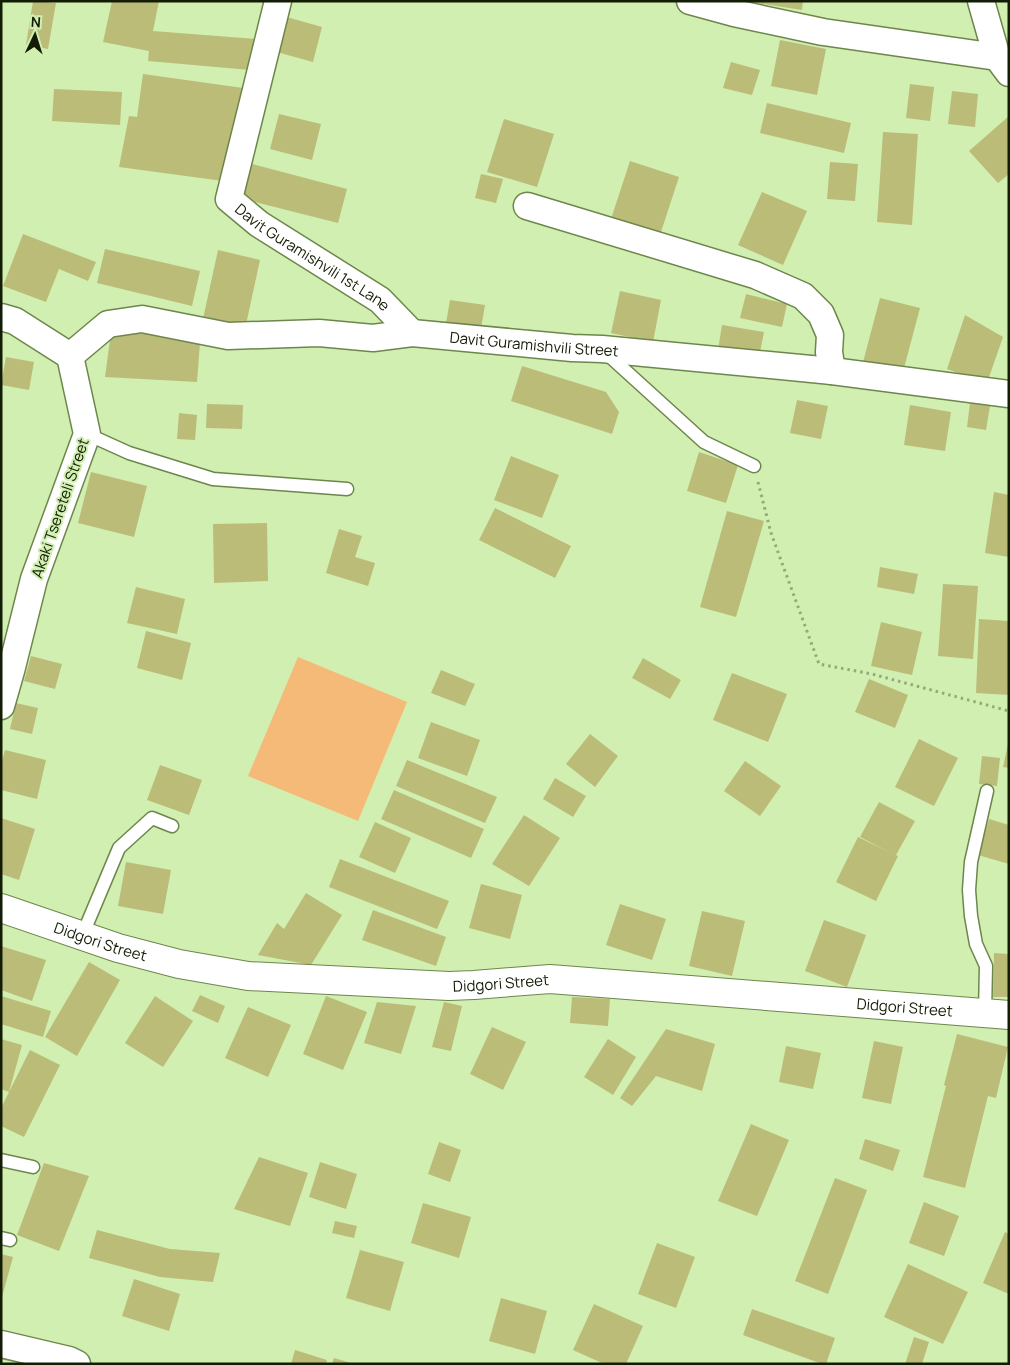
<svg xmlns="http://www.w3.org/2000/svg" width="1010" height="1365" font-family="Manrope,sans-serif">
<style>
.green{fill:#f6ba78}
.building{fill:#bcbc79}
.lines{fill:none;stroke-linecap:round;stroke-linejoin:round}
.lane-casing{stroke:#6d864c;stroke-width:15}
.street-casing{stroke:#6d864c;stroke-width:29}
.secondary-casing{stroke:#6d864c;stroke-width:30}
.path{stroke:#93aa78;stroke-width:3;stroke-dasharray:2.5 4;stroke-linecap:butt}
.lane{stroke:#fff;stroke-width:12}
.street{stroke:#fff;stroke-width:26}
.secondary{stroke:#fff;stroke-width:28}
.labels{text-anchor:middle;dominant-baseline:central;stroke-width:4;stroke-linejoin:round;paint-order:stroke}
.street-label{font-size:15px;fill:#131c05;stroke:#d1efb0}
</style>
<rect width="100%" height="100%" fill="#d1efb0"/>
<!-- green -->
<path class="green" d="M298,657L407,702L358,821L248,776Z"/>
<!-- building -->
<path class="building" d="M33,1L56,3L48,49L26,45Z
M112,1H159L153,31L256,39L250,70L148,61L149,51L103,42Z
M750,1H803L802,10L750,2Z
M283,16L322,27L313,62L273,51Z
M780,40L826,49L817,95L771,86Z
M731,62L760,70L752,95L723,88Z
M143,74L243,88L237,131L223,181L119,167L129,116L137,117Z
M910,84L934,87L930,121L906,118Z
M54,89L122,92L120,125L52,121Z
M952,91L978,94L975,127L948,124Z
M767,103L851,123L844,153L760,133Z
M279,114L321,124L312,160L270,149Z
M1009,116V174L998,183L969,151Z
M504,119L554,134L537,187L487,172Z
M883,132L918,134L912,225L877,222Z
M630,161L679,177L658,241L609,225Z
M830,162L858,164L855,201L827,199Z
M252,164L347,189L338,223L243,199Z
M481,174L503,179L496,203L475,198Z
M762,192L807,211L783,265L738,245Z
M23,234L96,262L88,281L59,269L46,302L3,286Z
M105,249L200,271L192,306L97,283Z
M218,250L260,260L245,329L203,319Z
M620,291L661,300L653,342L611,333Z
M746,294L787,304L782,327L740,318Z
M880,298L920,308L903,372L862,366Z
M450,300L485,305L480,334L445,329Z
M965,315L1003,337L987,383L947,369Z
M722,325L764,332L759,357L718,350Z
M141,330L200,343L197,382L105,377L110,340L117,334Z
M6,357L34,362L29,390L1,385Z
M522,366L606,392L619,412L612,434L511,401Z
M797,400L828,406L821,439L790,433Z
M970,403L990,406L986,430L967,427Z
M207,404L243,405L242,429L206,428Z
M910,405L951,412L945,451L904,445Z
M179,413L197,415L195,440L177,439Z
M699,452L738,465L726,503L687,491Z
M511,456L559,475L542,518L494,500Z
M91,472L147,486L134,537L78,523Z
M994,492L1009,495V557L985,553Z
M495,508L571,546L555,578L479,540Z
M727,511L764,521L736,617L700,607Z
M267,523L268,581L214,583L213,524Z
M339,529L362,536L355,557L375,563L368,586L326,573Z
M880,567L918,574L914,594L877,587Z
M943,584L978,586L973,659L938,656Z
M136,587L185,599L177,634L127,623Z
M979,619L1009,621V695L976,693Z
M881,622L922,632L912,675L871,666Z
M146,631L191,643L182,680L137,668Z
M31,656L62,664L55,689L24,681Z
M643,658L681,680L670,699L632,678Z
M441,670L475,684L465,706L431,693Z
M732,673L787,694L768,742L713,720Z
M869,679L908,695L895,728L855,712Z
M16,703L38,708L32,734L10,729Z
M431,722L480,740L467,776L418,758Z
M590,734L618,756L595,787L566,764Z
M919,739L958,758L934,806L895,787Z
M1008,744H1009V768L1003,767Z
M5,750L46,760L37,799L1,790V765Z
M982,756L1000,758L997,786L979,784Z
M407,760L497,797L485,823L396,786Z
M745,761L781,786L760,816L724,791Z
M160,765L202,780L189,815L147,800Z
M555,778L586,796L573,817L543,799Z
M394,790L484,829L471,858L381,819Z
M879,802L915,821L896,855L898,856L876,901L836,882L858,837L891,853L860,837Z
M524,815L560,838L529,886L492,864Z
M1,818L35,829L19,880L1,874Z
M989,819L1009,825V864L978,855Z
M375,822L411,838L395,873L359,857Z
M340,859L449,901L437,929L329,887Z
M126,862L171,870L163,914L118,906Z
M481,884L522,895L510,939L469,928Z
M306,893L342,915L311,965L258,955L277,923L284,929Z
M620,904L666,919L652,960L606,945Z
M373,910L446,937L436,966L362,940Z
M702,911L745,921L732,976L689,966Z
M824,920L866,935L847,987L805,971Z
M1,946L46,960L32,1001L1,990Z
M994,953L1009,954V997H993Z
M89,962L120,980L77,1056L45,1037Z
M200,995L225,1006L218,1023L192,1011Z
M1,996L51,1011L43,1037L1,1024Z
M155,996L193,1021L163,1067L125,1043Z
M326,996L367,1012L343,1070L303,1054Z
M572,997L610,999L608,1026L570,1023Z
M377,1002L416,1006L401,1054L364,1043Z
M444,1002L462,1006L451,1051L432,1047Z
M248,1007L291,1025L268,1077L225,1058Z
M492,1027L526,1042L503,1090L470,1074Z
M666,1029L715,1044L702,1091L656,1076L632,1106L620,1098Z
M957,1034L1008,1047L996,1098L988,1096L965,1188L923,1177L946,1086L944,1085Z
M1,1039L22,1045L9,1092L1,1089Z
M608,1039L636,1057L613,1095L584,1077Z
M874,1041L903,1047L891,1104L862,1098Z
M786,1046L821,1053L813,1089L779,1082Z
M30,1050L60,1065L24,1137L1,1126V1108Z
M751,1124L789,1140L757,1216L718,1201Z
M865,1139L900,1150L893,1171L859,1159Z
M439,1142L461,1150L450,1182L428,1174Z
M259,1157L308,1173L290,1226L234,1209Z
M320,1162L357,1174L346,1209L309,1197Z
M44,1163L89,1176L59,1251L17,1235Z
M835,1178L867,1190L828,1294L795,1281Z
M924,1202L959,1216L944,1256L909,1243Z
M423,1203L471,1217L459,1258L411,1243Z
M335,1221L357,1226L354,1238L332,1233Z
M97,1230L170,1249L220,1253L213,1282L160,1277L89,1258Z
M1005,1232L1009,1234V1294L983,1283Z
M657,1243L695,1257L676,1308L638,1294Z
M360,1250L404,1262L390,1311L346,1298Z
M1,1254L13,1257L2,1297L1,1296Z
M908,1264L968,1292L943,1344L884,1317Z
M134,1279L180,1294L169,1331L122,1316Z
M501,1298L547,1311L535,1354L489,1341Z
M594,1304L643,1326L626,1364H604L573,1350Z
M752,1309L835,1338L826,1364H822L743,1335Z
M914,1337L929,1342L922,1364H905Z
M295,1350L327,1360L326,1364H291Z
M334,1358L351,1363V1364H332Z"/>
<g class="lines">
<defs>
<path id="lane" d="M606,353L704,442L754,466
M87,434L129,453L213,479L347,489
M82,936L119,848L152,818L172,826
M985,1013L986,966L976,944L971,916L969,890L971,862L987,791
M1,1160L33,1167
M1,1238L10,1240"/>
<g id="street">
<path id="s1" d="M278,1L229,199L259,224L380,300L412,333"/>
<path d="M690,1L734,13L823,32L997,57"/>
<path d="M981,1L997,57L1009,73"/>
<path d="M527,206L755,275L803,296L821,314L830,335L829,352L832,371"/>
<path d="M1,317L15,321L70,356L87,434L34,579L11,671L1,706"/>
<path id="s2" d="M70,356L108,324L142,319L228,336L319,333L373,338L412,333L572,348L602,349L832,371L1009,394"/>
<path d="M1,1344L69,1360L77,1364"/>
</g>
<g id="secondary">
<path id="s3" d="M1,908L118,948L179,964L248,976L449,986L474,985L550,979L1009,1015"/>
</g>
</defs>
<!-- lane casing -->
<use href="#lane" class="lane-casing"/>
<!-- street casing -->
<use href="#street" class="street-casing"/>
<!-- secondary casing -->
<use href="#secondary" class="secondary-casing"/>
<!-- path -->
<path class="path" d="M758,482L771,533L819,664L872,674L1009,711"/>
<!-- lane -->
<use href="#lane" class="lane"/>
<!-- street -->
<use href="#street" class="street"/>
<!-- secondary -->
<use href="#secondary" class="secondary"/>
</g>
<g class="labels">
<!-- street labels -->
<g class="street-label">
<text stroke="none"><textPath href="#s1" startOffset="306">Davit Guramishvili 1st Lane</textPath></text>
<text stroke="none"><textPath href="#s2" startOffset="479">Davit Guramishvili Street</textPath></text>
<text transform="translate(60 508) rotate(-71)">Akaki Tsereteli Street</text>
<text stroke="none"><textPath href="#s3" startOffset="105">Didgori Street</textPath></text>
<text stroke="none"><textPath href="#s3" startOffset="510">Didgori Street</textPath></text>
<text stroke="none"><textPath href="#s3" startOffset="915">Didgori Street</textPath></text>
</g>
</g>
<!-- border -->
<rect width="1010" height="1365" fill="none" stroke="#131c05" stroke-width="5"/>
<!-- north arrow -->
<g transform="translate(35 35) rotate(4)" stroke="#d1efb0" stroke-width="4" paint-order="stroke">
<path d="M0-4L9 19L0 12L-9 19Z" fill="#131c05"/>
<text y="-8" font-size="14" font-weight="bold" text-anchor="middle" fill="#131c05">N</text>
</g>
</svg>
